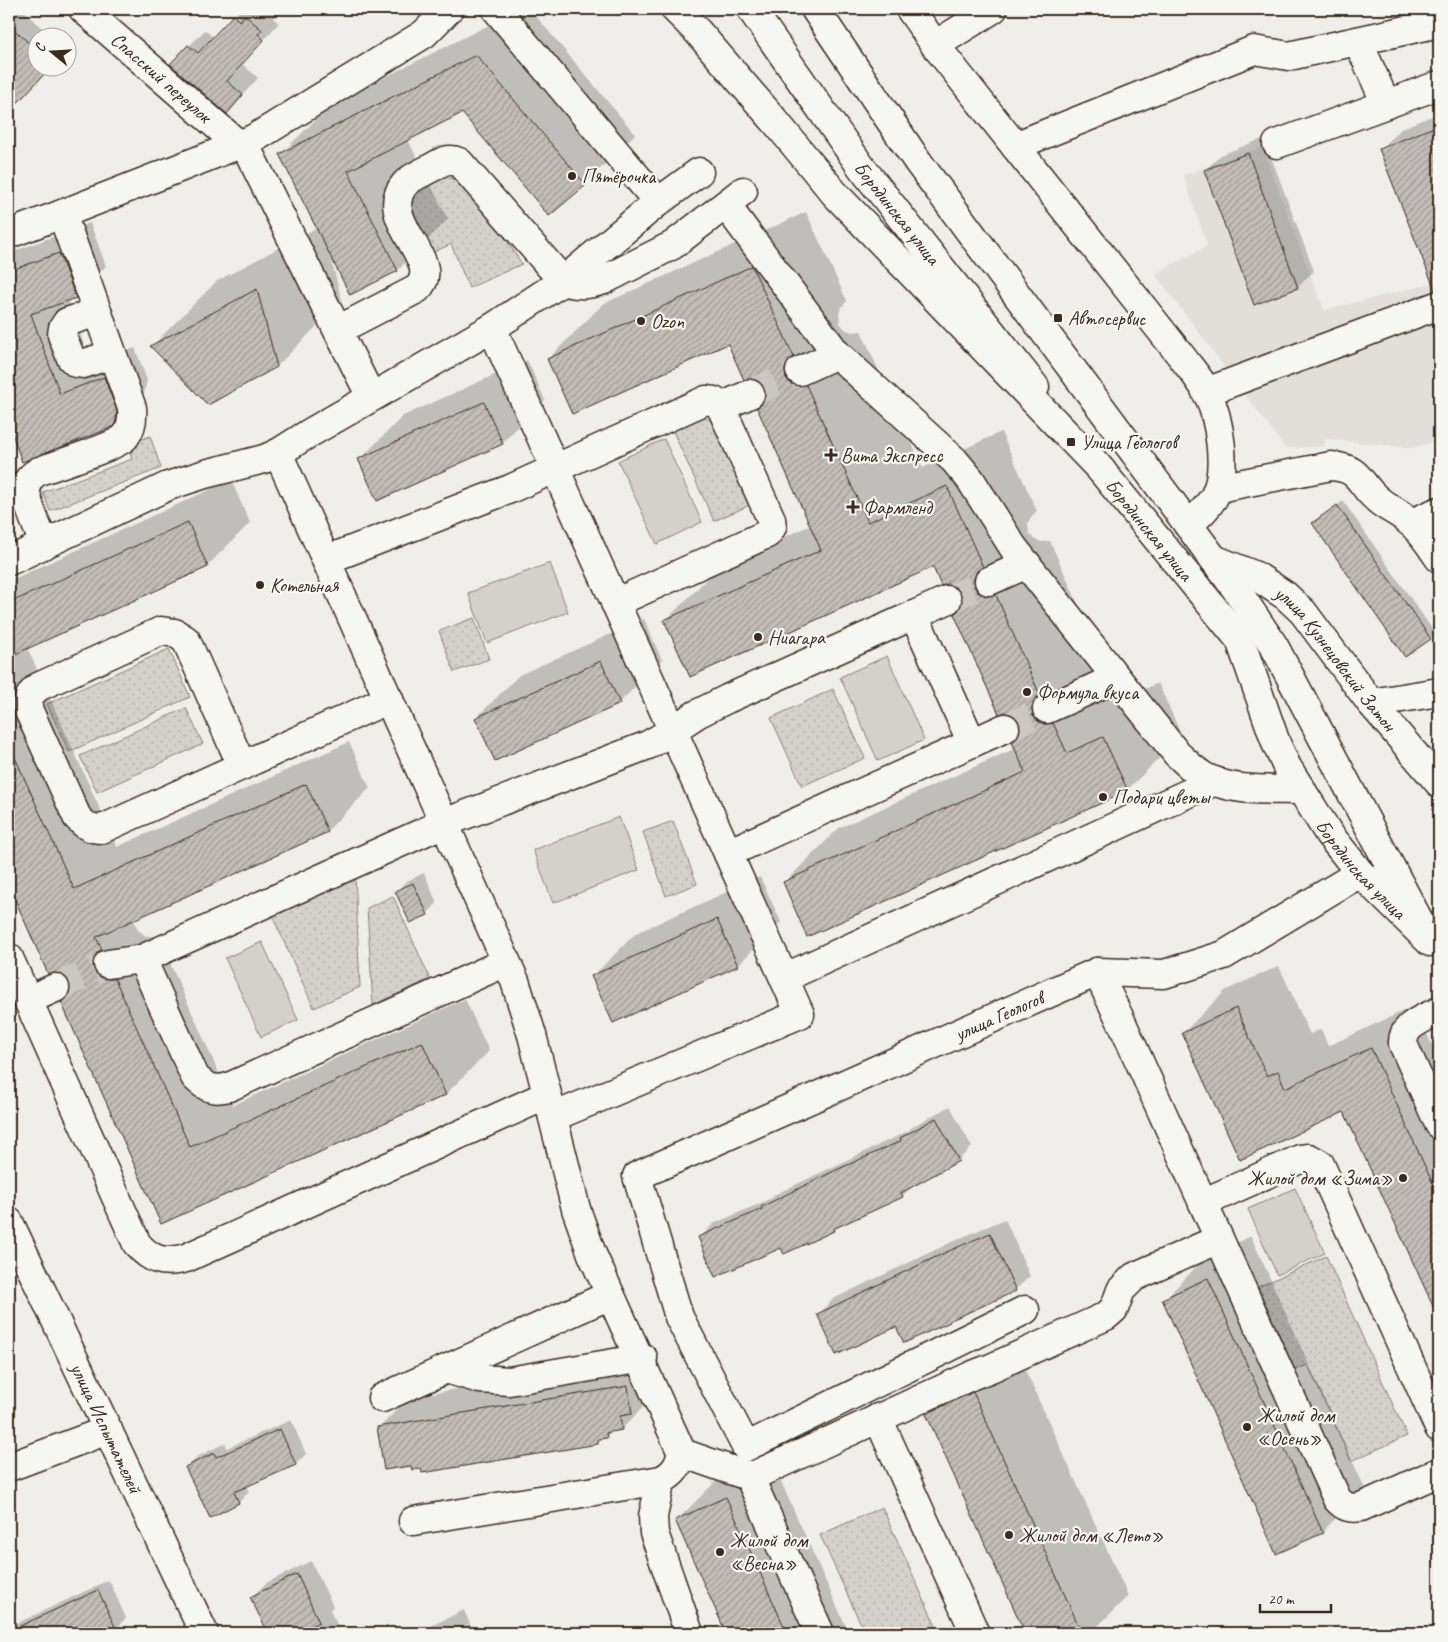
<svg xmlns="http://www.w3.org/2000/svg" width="1448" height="1642" font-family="Caveat,sans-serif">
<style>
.built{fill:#e2dfdb}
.grass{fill:#d4d1cc;stroke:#887e75}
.park{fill:url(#park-dots);stroke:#887e75}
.shadow{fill:#0003}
.building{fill:url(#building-hatch);stroke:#3b2a1e}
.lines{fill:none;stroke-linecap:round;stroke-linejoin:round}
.minor-tunnel{stroke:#cbc7c1;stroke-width:28;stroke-dasharray:28 14;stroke-linecap:butt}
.minor-casing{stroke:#3b2a1e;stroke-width:31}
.major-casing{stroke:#3b2a1e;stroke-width:31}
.minor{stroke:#f6f6f2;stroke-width:28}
.major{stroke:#f6f6f2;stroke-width:28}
.poi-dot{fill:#3b2a1e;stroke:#f6f6f2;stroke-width:2}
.labels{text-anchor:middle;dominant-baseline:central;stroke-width:4.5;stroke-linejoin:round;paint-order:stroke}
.street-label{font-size:20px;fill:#3b2a1e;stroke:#f6f6f2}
.poi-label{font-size:20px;fill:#3b2a1e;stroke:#f6f6f2;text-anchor:start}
</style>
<defs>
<pattern id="park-dots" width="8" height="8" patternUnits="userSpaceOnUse" patternTransform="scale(1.25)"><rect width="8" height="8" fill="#d4d1cc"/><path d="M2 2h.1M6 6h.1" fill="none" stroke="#b7b4af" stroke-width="1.8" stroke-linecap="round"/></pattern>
<pattern id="building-hatch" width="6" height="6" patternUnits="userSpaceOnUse" patternTransform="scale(1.25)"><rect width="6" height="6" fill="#c2bdb7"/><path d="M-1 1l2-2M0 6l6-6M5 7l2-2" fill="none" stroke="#9f9a94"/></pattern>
</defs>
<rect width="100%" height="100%" fill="#efeeea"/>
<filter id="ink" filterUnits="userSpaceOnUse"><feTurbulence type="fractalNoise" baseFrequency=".02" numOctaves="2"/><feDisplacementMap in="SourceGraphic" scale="10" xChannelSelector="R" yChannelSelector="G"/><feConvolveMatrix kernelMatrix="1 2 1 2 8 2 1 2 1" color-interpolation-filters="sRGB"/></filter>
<g filter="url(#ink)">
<!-- built -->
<path class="built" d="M1262,147L1324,310L1426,285L1439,280V440L1412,448L1325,439L1324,447L1285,448L1155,274L1207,246L1183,175Z"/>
<!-- grass -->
<path class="grass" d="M664,439L702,522L657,544L618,461Z
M550,563L568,612L487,643L468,593Z
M887,656L924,740L878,761L840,677Z
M619,817L639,870L553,903L533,850Z
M262,942L298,1020L261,1037L225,958Z
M1295,1188L1325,1253L1277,1275L1248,1209Z"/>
<!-- park -->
<path class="park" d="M446,177L464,182L471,186L522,264L469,288L451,244L430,254L406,208L408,195L440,178Z
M702,416L710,420L713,425L750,505L714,521L671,427Z
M150,436L161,468L50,511L43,492L132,459L128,444Z
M474,618L489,659L454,672L439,631Z
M169,649L190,697L69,752L47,704Z
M833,689L865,758L802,786L771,718Z
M186,708L203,744L97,792L80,756Z
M673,821L697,884L666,896L643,832Z
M355,875L360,987L314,1008L271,913Z
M393,896L430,979L373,1005L367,908Z
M1326,1256L1407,1436L1351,1461L1308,1365L1295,1370L1258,1287Z
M882,1507L939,1633H865L820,1535Z"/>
<!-- shadow -->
<path class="shadow" d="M9,9H22L53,38H38V68H50L18,101L9,92Z
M133,9H150L142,17Z
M241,9H271L277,14L273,18L279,23L242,64L258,78L227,112L172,64L205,30L214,38Z
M521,9H530L635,134L585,184L463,112L408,140L448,219L398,270L351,293L329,252L342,301L277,366L152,346L217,281L318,227L281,154L331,104Z
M1439,113V264L1428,269L1381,149L1402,128Z
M1264,138L1314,271L1298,287L1255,303L1205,170L1221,155Z
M806,212L847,301L841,308L839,314L840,323L846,330L853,332L861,331L923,468L1001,432L1037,511L1030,518L1028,524L1029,533L1034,539L1042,542L1050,541L1121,700L1158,683L1182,736L1127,790L784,883L839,828L1016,748L1022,729L1021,722L961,608L964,602L963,593L933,565L666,620L720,566L811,525L764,402L767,395L766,388L729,342L548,359L603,304Z
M90,223L106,266L75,297L68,300L91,364L135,348L147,380L144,394L113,425L23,460L9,421V253Z
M527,360L545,400L502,443L360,459L403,416Z
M231,480L250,523L207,566L27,647L117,847L349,742L370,788L327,831L136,918L135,923L138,930L146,936H158L233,1105L465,999L489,1051L446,1094L162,1223L69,996L72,990L70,981L65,975L57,971L49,972L9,883V581Z
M1343,501L1435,633L1430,638L1314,523Z
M644,619L662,660L619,703L476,718L519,675Z
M424,873L437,903L427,914L396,891L407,881Z
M760,877L781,922L738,965L613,1022L593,976L636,933Z
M1279,966L1310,1034L1321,1029L1328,1046L1414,1006L1439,1060V1316L1345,1110L1241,1158L1183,1033L1226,990Z
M950,1106L972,1147L958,1160L915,1184L902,1196L836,1227L833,1230L781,1246L700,1238L713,1224L772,1198L776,1194L908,1131L915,1125Z
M1005,1219L1030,1276L1015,1290L952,1318L949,1321L905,1342L897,1325L819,1314L833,1299L958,1239Z
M1251,1236L1365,1489L1322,1532L1277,1552L1164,1300L1206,1257Z
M1016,1350L1128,1596L1091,1633H1027L928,1414L971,1371Z
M658,1356L662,1382L652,1398L622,1429L612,1431L598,1443L422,1467L412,1464L379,1428L409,1397Z
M291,1420L306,1454L296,1464L246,1486L249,1492L239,1502L211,1516L187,1468L197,1457L225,1443L227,1448Z
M769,1455L849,1633H727L676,1521L719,1478Z
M311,1561L333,1606L330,1610L341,1633H269L252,1597L266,1583Z
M109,1580L126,1618L116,1629L106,1633H9V1627Z
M464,1610L474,1633H421L427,1628Z"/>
<!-- building -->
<path class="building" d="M233,15L239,21L245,15L262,30L258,34L264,40L227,81L243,95L227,114L170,64L188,45L198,53Z
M9,25L38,51V68H50L9,112Z
M476,55L586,185L549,216L462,113L348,171L398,271L350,295L279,154Z
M1439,125V290H1435L1379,149Z
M1248,153L1298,288L1254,305L1204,170Z
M59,253L76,298L31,314L60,394L104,377L117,411L116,420L114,426L103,431L22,462L9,425V271Z
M752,266L794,357L788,362L785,369L786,378L791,384L798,386L806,385L868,522L947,486L983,567L977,571L974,579L975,588L979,593L987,596L996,595L1040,695L1035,700L1032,707L1033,716L1038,721L1045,724L1053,723L1067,753L1103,737L1128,791L807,937L783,882L1025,772L1012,742L1018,737L1021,729L1019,722L1014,715L1006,712L999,714L954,614L960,609L962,602L961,594L956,587L948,584L941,586L933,567L690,677L664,620L821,550L757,408L763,403L766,395L764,388L759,381L751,378L744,380L728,344L572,414L547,359Z
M257,289L277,367L208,405L150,346Z
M484,402L503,444L377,501L358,459Z
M1337,505L1431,639L1405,657L1312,523Z
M188,522L208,567L9,657V603Z
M601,661L620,704L495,761L475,718Z
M9,744L74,889L306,784L328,832L96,937L102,950L98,952L93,959V967L96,973L103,979H115L190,1147L422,1042L446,1095L161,1224L61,1002L67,998L70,990L69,981L65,976L57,973L48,974L9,886Z
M413,883L428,915L410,923L395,891Z
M717,919L738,966L613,1023L591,976Z
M1236,1008L1267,1076L1278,1071L1285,1088L1371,1048L1439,1197V1319L1344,1112L1240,1160L1182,1033Z
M936,1118L959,1161L901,1193L903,1197L833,1229L834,1231L784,1254L781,1248L715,1277L698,1237L762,1209L761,1207L834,1171L901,1141L900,1138Z
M990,1233L1016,1291L949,1321L950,1322L904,1343L896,1327L836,1355L817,1314L942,1254Z
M1208,1278L1323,1533L1276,1554L1162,1299Z
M628,1386L632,1414L620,1416L622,1430L606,1433L607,1438L598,1439V1444L422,1473L421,1469L412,1470L411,1466L384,1470L377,1427Z
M973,1392L1082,1633H1025L926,1414Z
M280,1429L296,1465L234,1492L239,1503L210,1518L185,1467L214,1453L216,1457Z
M726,1497L787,1633H726L675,1520Z
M297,1574L319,1622L296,1633H268L250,1597Z
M98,1590L118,1633H9V1631Z"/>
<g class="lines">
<!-- minor-tunnel -->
<path class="minor-tunnel" d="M750,394L800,371
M947,600L989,581
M1005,728L1047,709
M55,988L108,964"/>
<defs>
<g id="minor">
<path id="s1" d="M83,9L239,145"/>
<path d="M496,9L658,202"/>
<path id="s2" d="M751,9L862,168L1035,387"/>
<path d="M815,9L918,162L1236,589L1274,646L1418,919"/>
<path d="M910,9L935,45L1182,357C1190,368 1200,379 1207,392C1219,417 1229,471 1214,497C1207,508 1198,517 1188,525"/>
<path d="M1358,41L1386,104"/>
<path d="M935,45L993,9"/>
<path d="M244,143L371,397"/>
<path d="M1277,144L1439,85"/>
<path d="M1015,146L1254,50L1289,56L1439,23"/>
<path d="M726,205L837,354L954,460L970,479L1013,547L1177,754C1186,762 1194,771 1205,777C1234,793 1270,789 1302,790"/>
<path d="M9,234L62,214L253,139L424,34L449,9"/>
<path d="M97,312L67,322L63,328L62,335L71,358L76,363L83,364L112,354"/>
<path d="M492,328L800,1014L553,1117"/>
<path d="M338,330L417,289C447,262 374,219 405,184C411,177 422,173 431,168C441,162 448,157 459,162L563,281C578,286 589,285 604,280L673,245L743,191"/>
<path d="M800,371L837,354"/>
<path d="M1206,392L1439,305"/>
<path d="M721,407L750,394"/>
<path id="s3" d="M1086,452L1240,640L1276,743L1287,767L1329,834L1360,873L1430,942"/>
<path d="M278,453L515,981L532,1035L576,1209L592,1254L682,1453C678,1467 674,1474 661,1480L413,1521"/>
<path d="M1218,488L1331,466C1361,468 1358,483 1377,499C1385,507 1397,511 1406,519C1420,529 1429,544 1439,558"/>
<path d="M1412,523L1439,511"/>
<path d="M44,544C39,530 22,496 27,482C30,477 34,474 39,471C56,465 115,447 125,437C132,428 133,419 132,408L62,214"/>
<path id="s4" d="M1214,559L1256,576L1286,596L1303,612L1371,703L1439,783"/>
<path d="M326,560L510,489L706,400L714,401L721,407L771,519L772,527L767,534L615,603"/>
<path d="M9,561L168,486L205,474L264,459L278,453L308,434L492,328L563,281L658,202L699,172"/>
<path d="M989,581L1027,564"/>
<path d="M914,615L947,600"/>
<path d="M1371,703L1439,692"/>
<path d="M1047,709L1116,678"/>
<path d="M242,766L186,640L175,633L161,631L38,687C30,694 26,700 29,711L77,817C85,826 91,829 102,829L389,699"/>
<path d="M728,853L1005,728"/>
<path d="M9,958L137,1244C152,1261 164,1264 186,1258L547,1095"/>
<path d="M506,962L229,1087C214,1091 206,1088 195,1077L142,959L444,823L648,745L662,737L697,714L727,699L914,615L972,743"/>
<path d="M108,964L142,959"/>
<path d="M1097,972L1122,1023L1203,1203L1300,1159L1309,1158L1320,1164L1439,1428"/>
<path d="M784,978L1215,781"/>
<path d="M28,1000L55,988"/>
<path d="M1439,1011C1424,1019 1402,1024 1403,1044L1439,1124"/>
<path d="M1203,1203L1337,1499C1344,1507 1350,1509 1361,1507L1439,1472"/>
<path id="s5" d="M9,1222L204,1633"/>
<path id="s6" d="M1025,1310L746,1447L679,1317L637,1176L1097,972L1164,974L1224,955L1360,873"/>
<path d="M446,1369L480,1379L509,1381L643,1358"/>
<path d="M382,1398L610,1295"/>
<path d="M878,1418L975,1633"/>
<path d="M682,1453L745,1475H755L973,1375L991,1368L1106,1316L1114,1309L1121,1290L1134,1277L1219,1239"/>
<path d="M9,1467L108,1430"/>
<path d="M749,1476L820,1633"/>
<path d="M661,1480L653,1516L654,1533L689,1633"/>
</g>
<path id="major" d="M675,9L698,32L774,120L835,194L1102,471"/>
</defs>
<!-- minor casing -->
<use href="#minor" class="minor-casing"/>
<!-- major casing -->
<use href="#major" class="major-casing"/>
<!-- minor -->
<use href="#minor" class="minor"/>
<!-- major -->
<use href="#major" class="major"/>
</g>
</g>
<!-- markers -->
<g class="poi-dot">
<circle cx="572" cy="176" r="5"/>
<rect x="1053" y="313" width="10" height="10" rx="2.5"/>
<circle cx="641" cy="321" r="5"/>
<rect x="1066" y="437" width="10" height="10" rx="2.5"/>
<path d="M828.5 447.5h5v5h5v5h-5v5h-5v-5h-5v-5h5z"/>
<path d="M850.5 499.5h5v5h5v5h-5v5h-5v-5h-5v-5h5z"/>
<circle cx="260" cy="585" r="5"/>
<circle cx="758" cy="637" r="5"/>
<circle cx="1027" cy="692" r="5"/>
<circle cx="1103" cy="797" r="5"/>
<circle cx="1403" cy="1178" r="5"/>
<circle cx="1247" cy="1427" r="5"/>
<circle cx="1009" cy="1535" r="5"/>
<circle cx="720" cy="1552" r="5"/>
</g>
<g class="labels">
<!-- street labels -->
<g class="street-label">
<text stroke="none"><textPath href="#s1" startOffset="104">Спасский переулок</textPath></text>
<text stroke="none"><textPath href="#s2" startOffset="251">Бородинская улица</textPath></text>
<text stroke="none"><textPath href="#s3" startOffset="100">Бородинская улица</textPath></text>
<text stroke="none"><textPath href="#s4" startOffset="161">улица Кузнецовский Затон</textPath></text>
<text stroke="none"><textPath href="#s3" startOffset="505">Бородинская улица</textPath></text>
<text stroke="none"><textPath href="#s6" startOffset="1000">улица Геологов</textPath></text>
<text stroke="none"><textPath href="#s5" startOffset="228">улица Испытателей</textPath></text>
</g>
<!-- poi labels -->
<g class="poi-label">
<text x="582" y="176">Пятёрочка</text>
<text x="1068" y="318">Автосервис</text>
<text x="651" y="321">Ozon</text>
<text x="1081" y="442">Улица Геологов</text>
<text x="841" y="455">Вита Экспресс</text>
<text x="863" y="507">Фармленд</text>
<text x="270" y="585">Котельная</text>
<text x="768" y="637">Ниагара</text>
<text x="1037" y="692">Формула вкуса</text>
<text x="1113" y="797">Подари цветы</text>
<text x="1393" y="1178" text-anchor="end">Жилой дом «Зима»</text>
<text x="1257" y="1415">Жилой дом<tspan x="1257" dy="23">«Осень»</tspan></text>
<text x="1019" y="1535">Жилой дом «Лето»</text>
<text x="730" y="1540">Жилой дом<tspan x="730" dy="23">«Весна»</tspan></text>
</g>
</g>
<!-- margin -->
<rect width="1448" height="1642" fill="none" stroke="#f6f6f2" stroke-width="30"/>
<rect x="15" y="15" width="1418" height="1612" fill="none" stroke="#3b2a1e" stroke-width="2" filter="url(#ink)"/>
<!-- north arrow -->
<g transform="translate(52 52) rotate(288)"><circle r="24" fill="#f6f6f2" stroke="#aba49d"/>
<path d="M0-4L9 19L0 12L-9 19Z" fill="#3b2a1e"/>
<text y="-8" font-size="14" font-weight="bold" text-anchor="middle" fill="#3b2a1e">С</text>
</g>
<!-- scale -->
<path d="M1260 1604v8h71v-8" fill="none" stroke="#3b2a1e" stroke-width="2.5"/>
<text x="1268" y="1604" font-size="15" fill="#3b2a1e" stroke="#f6f6f2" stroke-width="4" paint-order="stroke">20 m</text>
</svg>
